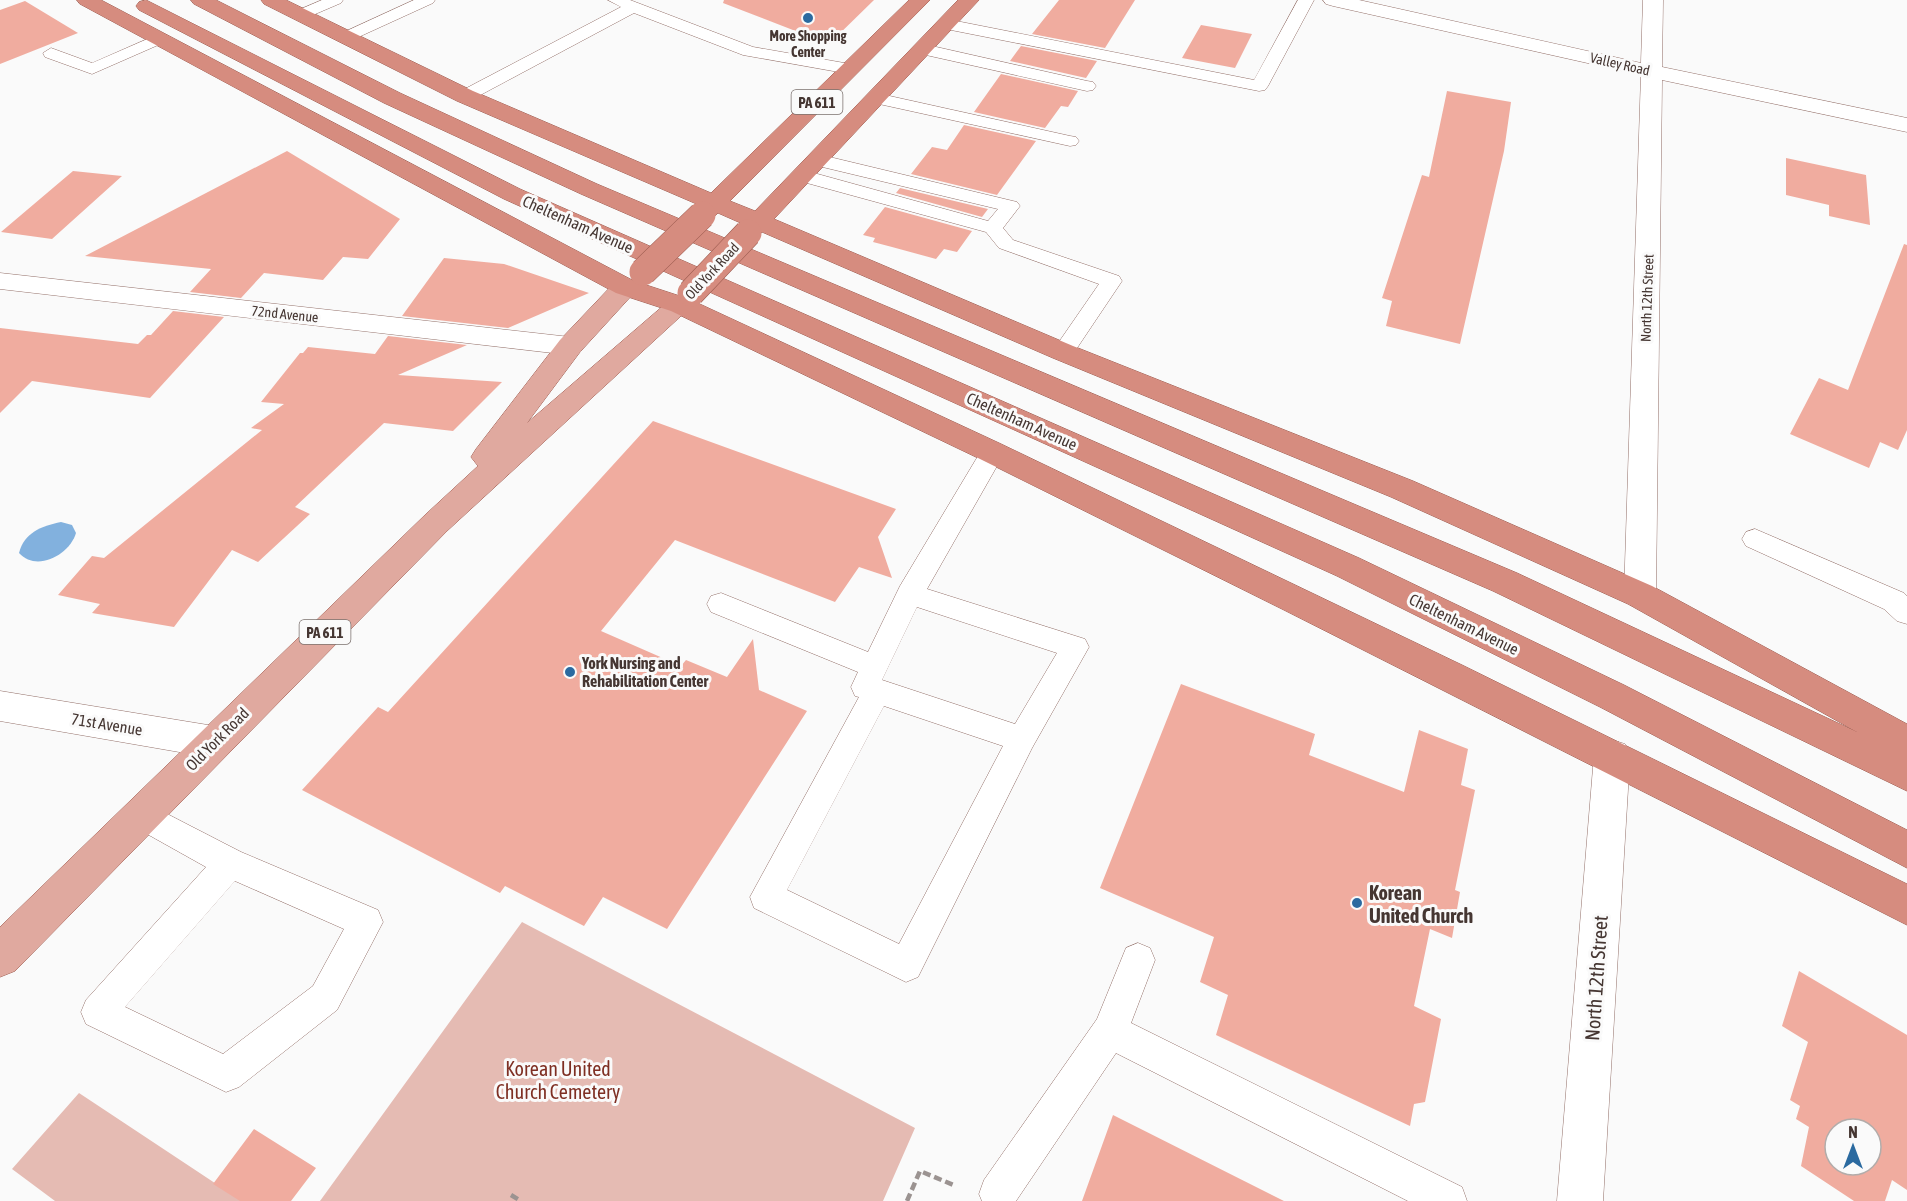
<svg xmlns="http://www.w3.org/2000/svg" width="1907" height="1201" font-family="'Asap Condensed',sans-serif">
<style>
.green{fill:#e5bbb3}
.water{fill:#82b1de}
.building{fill:#f0ac9f;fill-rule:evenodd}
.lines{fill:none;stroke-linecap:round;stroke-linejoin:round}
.service-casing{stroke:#94716a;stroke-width:1}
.minor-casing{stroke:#94716a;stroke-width:1}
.primary-casing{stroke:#9c5b4f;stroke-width:1}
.trunk-casing{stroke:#9c5b4f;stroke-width:1}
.path{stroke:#9b9391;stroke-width:4.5;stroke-dasharray:8 4;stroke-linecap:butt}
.service{fill:#fff;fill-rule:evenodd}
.minor{fill:#fff;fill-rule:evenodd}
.primary{fill:#e0a99f;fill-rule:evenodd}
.trunk{fill:#d68c7f;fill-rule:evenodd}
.trunk-bridge-casing{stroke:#9c5b4f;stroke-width:28;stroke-linecap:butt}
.trunk-bridge{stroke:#d68c7f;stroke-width:27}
.poi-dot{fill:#2b6aa0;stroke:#fafafa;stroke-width:2}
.labels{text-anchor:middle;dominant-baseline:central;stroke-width:6;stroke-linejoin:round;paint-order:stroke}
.far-poi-label{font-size:14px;font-weight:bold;fill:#453632;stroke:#fafafa}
.far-street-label{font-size:14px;fill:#453632;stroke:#fafafa}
.shield{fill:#fafafa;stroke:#7b716e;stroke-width:1.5}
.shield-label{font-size:15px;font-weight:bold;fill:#453632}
.street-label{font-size:16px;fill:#453632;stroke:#fafafa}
.poi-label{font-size:16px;font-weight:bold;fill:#453632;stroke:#fafafa;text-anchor:start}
.near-poi-label{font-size:20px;font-weight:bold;fill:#453632;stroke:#fafafa;text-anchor:start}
.near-street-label{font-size:20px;fill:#453632;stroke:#fafafa}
.near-park-label{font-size:20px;fill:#7e2f23;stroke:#fafafa}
</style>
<rect width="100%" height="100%" fill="#fafafa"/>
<!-- green -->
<path class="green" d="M522,922L915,1128L883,1201H320Z
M79,1093L242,1201H55L12,1169Z"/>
<!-- water -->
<path class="water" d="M61,522L72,525L76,533C70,554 37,573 19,553C24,533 41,526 61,522Z"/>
<!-- building -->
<path class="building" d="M724,0H874L829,44L723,3Z
M1059,0H1135L1105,48L1032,34Z
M25,1L78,33L0,64V10Z
M1201,25L1252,34L1235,68L1182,58Z
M1021,46L1097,61L1086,78L1010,61Z
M1001,74L1078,91L1068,107L1061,106L1045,128L974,112Z
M1447,91L1511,102L1504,151L1460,344L1386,326L1392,301L1382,298L1422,175L1429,177Z
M964,125L1036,141L997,195L911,174L932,147L947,150Z
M287,151L400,219L368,259L343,257L323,280L264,273L241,298L190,292L211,269L85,256Z
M1786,158L1866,175L1870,225L1829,216V205L1786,195Z
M73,171L122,176L52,239L1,232Z
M900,188L988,209L982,217L896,193Z
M885,207L972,231L957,252L944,249L936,259L892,247L873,242L875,238L863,235Z
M1904,244L1907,245V430L1898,450L1880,442L1869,468L1790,434L1819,378L1848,390Z
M444,258L504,264L589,293L508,328L402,316Z
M173,311L224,317L150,398L32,381L0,413V328L138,344L147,335H151Z
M388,336L467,345L398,375L502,382L453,431L384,423L295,507L310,514L258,562L232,550L174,627L92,613L100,604L58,595L92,556L104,558L262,430L251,428L284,404L261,402L300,353H303L308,347L375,354Z
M653,421L896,509L878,537L892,578L859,567L835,602L675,540L601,631L681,666L686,660L727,677L753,639L759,690L807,711L667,929L603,897L584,926L505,886L500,893L302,790L378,707L388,712Z
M1181,684L1315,734L1309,755L1404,792L1419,730L1468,749L1461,785L1475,790L1455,890L1460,892L1452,938L1430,929L1414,1006L1441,1019L1425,1102L1414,1104L1410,1126L1216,1035L1228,995L1200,982L1214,937L1100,888Z
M1799,971L1907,1035V1190L1892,1180L1885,1201H1854L1801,1166L1809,1127L1796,1119L1800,1106L1790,1100L1808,1042L1782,1026ZM1835,1129H1871V1165H1835Z
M1113,1115L1284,1201H1082Z
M254,1129L316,1168L291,1201H240L213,1184Z"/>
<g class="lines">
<defs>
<path id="service" d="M322,0H343L341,3L306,18L300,20L292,15L294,12Z
M414,0H435L433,3L352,40L346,42L338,37L340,34Z
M608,0H630L753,47L850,64L856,65L858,69L856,73L850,74L743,55L634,13L471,100H459L456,96L459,92L621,7Z
M1298,0H1314L1268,86L1265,90L1259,91L946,29L938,24L946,19L1254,80Z
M159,34L165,36L167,39L165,42L92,74L45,57L43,53L51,48L92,63Z
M923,44L1087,81L1093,82L1096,86L1093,90L1087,91L917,53L915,49Z
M876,93L1070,136L1076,137L1079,141L1076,145L1070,146L870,102L867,98L870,94Z
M817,154L1017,202L1020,206L1003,228L1013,240L1119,276L1122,281L1071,357L1063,359L1055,357L1052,352L1099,284L999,248L986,232L796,180L794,176L796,172L803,170L988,221L998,209L810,164L808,160L810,156Z
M993,443L1002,446L1005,452L927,589L1085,639L1089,647L1032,748L918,977L906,982L754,908L750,897L859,697L855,696L851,687L858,672L711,612L707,604L711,596L721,593L868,652L900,586L984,446ZM917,607L1057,653L1015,724L882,680ZM884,706L1003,746L899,944L787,890Z
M1755,529L1904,593L1907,596V624L1897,621L1884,609L1746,546L1742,539L1746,532Z
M142,801L241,852L378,910L383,922L337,1010L239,1087L226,1092L86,1024L81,1012L86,1000L206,867L131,825L126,815L131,805ZM235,881L344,929L313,986L223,1054L125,1007Z
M1138,943L1150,948L1155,960L1131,1023L1462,1187L1467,1201H1408L1116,1053L1016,1201H982L979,1194L984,1180L1097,1019L1126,948Z"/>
<path id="minor" d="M1323,0H1359L1641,63L1643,0H1663L1662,67L1907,118V132L1662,80L1656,595L1652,604L1640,608L1628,604L1624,595L1641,75L1333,6L1326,4Z
M0,273L570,337L580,340L584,346L580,352L570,355L0,289Z
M0,691L214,726L227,731L232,742L227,753L214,758L0,721Z
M1612,740L1625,744L1630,756L1603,1201H1557L1594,756L1599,744Z"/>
<path id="primary" d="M625,279L634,281L638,287L634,293L580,352L527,423L671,299L680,297L689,299L693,305L447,531L15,971L0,977V927L425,515L478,466L471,457L476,449L560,340L616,281Z"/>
<path id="trunk" d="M77,0H101L634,281L689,299L999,443L1462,665L1907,884V925L1284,610L978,458L671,311L616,293L80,4Z
M146,0L520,189L1359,558L1624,685L1907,830V868L1600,707L1337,576L504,199L139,10L136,6L139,2Z
M191,0H216L400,93L597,184L1517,573L1857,732L1628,604L1391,497L1053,358L762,232C755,240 749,241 739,238L736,233L743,224L718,213C710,221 704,223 693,220L690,215L699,205L457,101L264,4L261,0H286L473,91L711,193L909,0H930L730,201L755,211L958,0H979L774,219L1073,346L1413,481L1652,586L1907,724V791L1493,591L581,194L384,103L194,4Z"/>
</defs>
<!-- service casing -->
<use href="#service" class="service-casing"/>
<!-- minor casing -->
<use href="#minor" class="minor-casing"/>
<!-- primary casing -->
<use href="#primary" class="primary-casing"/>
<!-- trunk casing -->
<use href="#trunk" class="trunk-casing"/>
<!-- path -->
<path class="path" d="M511,1195L521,1201
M907,1201L920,1171L956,1186"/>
<!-- service -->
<use href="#service" class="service"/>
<!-- minor -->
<use href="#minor" class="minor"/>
<!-- primary -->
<use href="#primary" class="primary"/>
<!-- trunk -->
<use href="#trunk" class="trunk"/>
<defs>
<path id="trunk-bridge" d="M643,272L702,215
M691,293L748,233"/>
</defs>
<!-- trunk-bridge casing -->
<use href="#trunk-bridge" class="trunk-bridge-casing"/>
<!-- trunk-bridge -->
<use href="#trunk-bridge" class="trunk-bridge"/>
</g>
<!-- markers -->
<g class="poi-dot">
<circle cx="808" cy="18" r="6"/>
<circle cx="570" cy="672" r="6"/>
<circle cx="1357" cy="903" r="6"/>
</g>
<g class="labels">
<!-- far-poi labels -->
<g class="far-poi-label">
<text x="808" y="36">More Shopping<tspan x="808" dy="16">Center</tspan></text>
</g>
<!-- far-street labels -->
<g class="far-street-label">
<text transform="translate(1620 64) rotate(13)">Valley Road</text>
<text transform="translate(712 271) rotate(-47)">Old York Road</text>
<text transform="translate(1647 298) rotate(-88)">North 12th Street</text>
<text transform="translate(285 314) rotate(6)">72nd Avenue</text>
</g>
<!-- shield labels -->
<g class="shield">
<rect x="791.5" y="90" width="51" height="24" rx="4.5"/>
<rect x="299.5" y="620" width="51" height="24" rx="4.5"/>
</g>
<g class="shield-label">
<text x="817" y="102">PA 611</text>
<text x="325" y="632">PA 611</text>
</g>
<!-- street labels -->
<g class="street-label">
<text transform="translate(578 224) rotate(24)">Cheltenham Avenue</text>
<text transform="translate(1022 421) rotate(24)">Cheltenham Avenue</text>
<text transform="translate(1464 624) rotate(26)">Cheltenham Avenue</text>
<text transform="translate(107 724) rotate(9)">71st Avenue</text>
<text transform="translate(217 739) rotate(-45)">Old York Road</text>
</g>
<!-- poi labels -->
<g class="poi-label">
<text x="582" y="663">York Nursing and<tspan x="582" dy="18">Rehabilitation Center</tspan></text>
</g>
<!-- near-poi labels -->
<g class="near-poi-label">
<text x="1369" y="892">Korean<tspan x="1369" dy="23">United Church</tspan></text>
</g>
<!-- near-street labels -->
<g class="near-street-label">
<text transform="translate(1596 978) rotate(-86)">North 12th Street</text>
</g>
<!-- near-park labels -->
<g class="near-park-label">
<text x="558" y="1068">Korean United<tspan x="558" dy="23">Church Cemetery</tspan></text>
</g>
</g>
<!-- north arrow -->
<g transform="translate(1853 1147)"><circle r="28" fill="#fafafa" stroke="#b2acaa" stroke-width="1.5"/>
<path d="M0-4.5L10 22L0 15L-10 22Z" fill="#2b6aa0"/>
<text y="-9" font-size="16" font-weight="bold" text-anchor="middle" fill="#453632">N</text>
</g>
</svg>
